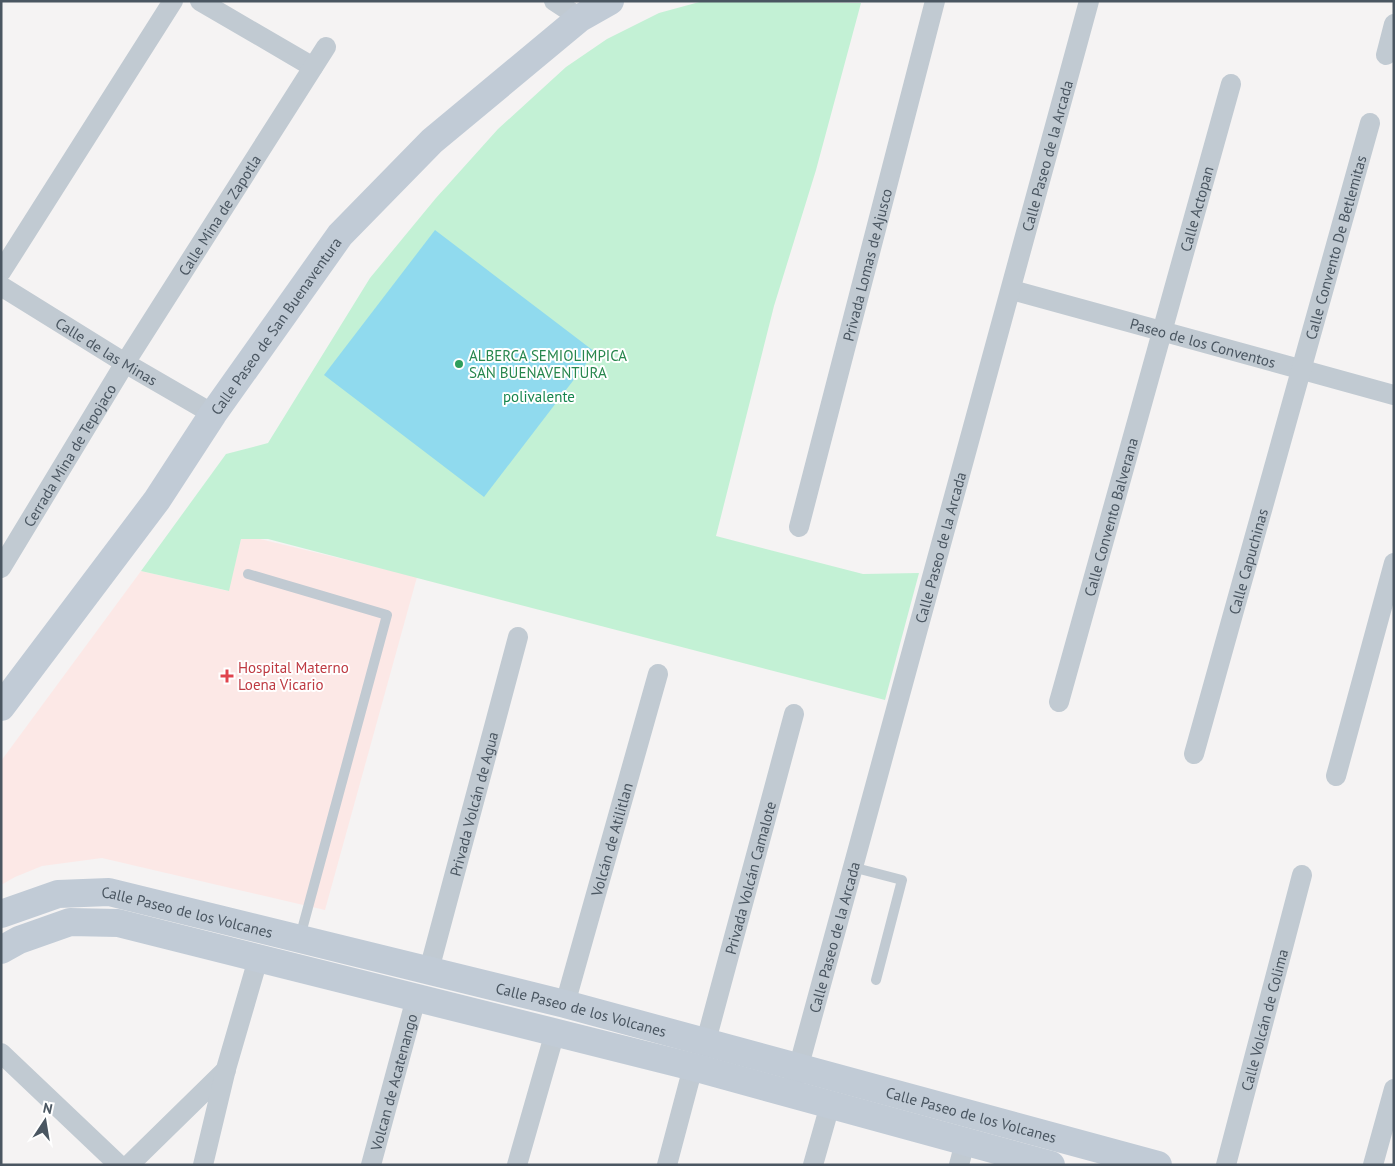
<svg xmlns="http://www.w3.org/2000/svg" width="1395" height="1166" font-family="'PT Sans',sans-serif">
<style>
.medical{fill:#fce8e6}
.green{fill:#c3f1d5}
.water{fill:#90daee}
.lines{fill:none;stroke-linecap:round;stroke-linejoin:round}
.lane{stroke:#c1cad2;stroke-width:10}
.street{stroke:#c1cad2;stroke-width:20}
.secondary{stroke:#c1cbd6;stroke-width:28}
.leisure-dot{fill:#2e9e5b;stroke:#fff;stroke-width:2}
.health-dot{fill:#e0444e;stroke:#fff;stroke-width:2}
.labels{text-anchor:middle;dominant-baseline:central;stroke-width:4;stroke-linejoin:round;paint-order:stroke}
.street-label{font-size:15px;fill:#4a5661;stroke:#fff}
.leisure-label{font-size:15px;fill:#27864d;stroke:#fff;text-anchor:start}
.park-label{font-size:15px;fill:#17864f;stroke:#fff}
.health-label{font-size:15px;fill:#be3a42;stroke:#fff;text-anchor:start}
</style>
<rect width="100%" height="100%" fill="#f5f3f3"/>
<!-- medical -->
<path class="medical" d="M241,539H260L417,577L325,910L102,858L42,866L15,877L1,885V761L141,571L228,591Z"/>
<!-- green -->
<path class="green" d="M703,1L861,3L816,170L774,306L716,536L863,574L919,573L885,700L268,539H241L229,591L141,571L226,454L268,443L370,278L436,198L498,129L566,67L607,39L659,13Z"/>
<!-- water -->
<path class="water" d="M435,230L595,352L484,497L324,375Z"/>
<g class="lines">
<!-- lane -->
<path class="lane" d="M248,574L387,615L300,937
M852,867L902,880L876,980"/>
<!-- street -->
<g class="street">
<path d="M200,1L313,67"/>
<path d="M554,1L580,18"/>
<path d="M1386,55L1394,24"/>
<path d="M1,272L173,1"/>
<path id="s1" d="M1,286L125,363L213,414"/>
<path id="s2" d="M1012,290L1394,395"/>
<path id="s3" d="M799,527L935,1"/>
<path id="s4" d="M1,568L125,363L326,47"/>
<path id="s5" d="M1059,702L1231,84"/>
<path id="s6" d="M1194,754L1370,123"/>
<path d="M1336,776L1394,563"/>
<path id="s7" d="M429,970L518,637"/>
<path id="s8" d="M565,1004L658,674"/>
<path id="s9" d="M706,1041L794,714"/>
<path d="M1,1053L119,1165"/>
<path id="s10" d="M795,1080L1089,1"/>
<path d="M129,1165L226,1070"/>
<path d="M203,1165L226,1069L258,959"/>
<path id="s11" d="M371,1165L416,998"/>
<path d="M517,1165L555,1032"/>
<path d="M667,1165L693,1067"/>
<path d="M813,1165L830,1105"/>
<path d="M959,1165L965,1142"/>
<path id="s12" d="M1226,1165L1302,875"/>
<path d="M1373,1165L1394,1089"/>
</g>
<!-- secondary -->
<g class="secondary">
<path id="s13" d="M1,707L157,500L213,414L340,235L432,141L580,18L610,1"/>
<path id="s14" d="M1,914L58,894L109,892L565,1004L1158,1165"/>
<path d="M1,950L19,940L70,922L118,923L693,1067L1051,1165"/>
</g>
</g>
<!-- markers -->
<circle class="leisure-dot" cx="459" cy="364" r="5"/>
<path class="health-dot" d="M224.5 668.5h5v5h5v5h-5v5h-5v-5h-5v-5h5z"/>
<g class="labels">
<!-- street labels -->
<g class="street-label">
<text stroke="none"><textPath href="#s10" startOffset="958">Calle Paseo de la Arcada</textPath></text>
<text stroke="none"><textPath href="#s5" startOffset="512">Calle Actopan</textPath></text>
<text stroke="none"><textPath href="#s4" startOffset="415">Calle Mina de Zapotla</textPath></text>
<text stroke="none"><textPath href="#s6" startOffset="526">Calle Convento De Betlemitas</textPath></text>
<text stroke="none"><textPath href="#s3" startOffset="271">Privada Lomas de Ajusco</textPath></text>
<text stroke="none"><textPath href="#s13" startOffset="470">Calle Paseo de San Buenaventura</textPath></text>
<text stroke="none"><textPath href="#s2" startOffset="198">Paseo de los Conventos</textPath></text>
<text stroke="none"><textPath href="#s1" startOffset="124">Calle de las Minas</textPath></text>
<text stroke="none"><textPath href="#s4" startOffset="132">Cerrada Mina de Tepojaco</textPath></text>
<text stroke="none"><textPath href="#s5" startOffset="192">Calle Convento Balverana</textPath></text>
<text stroke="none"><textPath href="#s10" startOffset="552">Calle Paseo de la Arcada</textPath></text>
<text stroke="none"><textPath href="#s6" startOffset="200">Calle Capuchinas</textPath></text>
<text stroke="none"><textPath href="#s7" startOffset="172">Privada Volcán de Agua</textPath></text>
<text stroke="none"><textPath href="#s8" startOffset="171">Volcán de Atilitlan</textPath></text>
<text stroke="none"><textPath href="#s9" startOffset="169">Privada Volcán Camalote</textPath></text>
<text stroke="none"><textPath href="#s14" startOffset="192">Calle Paseo de los Volcanes</textPath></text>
<text stroke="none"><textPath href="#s10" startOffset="148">Calle Paseo de la Arcada</textPath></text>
<text stroke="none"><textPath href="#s14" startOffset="598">Calle Paseo de los Volcanes</textPath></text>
<text stroke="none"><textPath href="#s12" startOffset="150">Calle Volcán de Colima</textPath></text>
<text stroke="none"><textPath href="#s11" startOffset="86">Volcan de Acatenango</textPath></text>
<text stroke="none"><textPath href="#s14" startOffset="1002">Calle Paseo de los Volcanes</textPath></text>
</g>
<!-- leisure labels -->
<g class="leisure-label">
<text x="469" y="355">ALBERCA SEMIOLIMPICA<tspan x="469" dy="17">SAN BUENAVENTURA</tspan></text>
</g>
<!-- park labels -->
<g class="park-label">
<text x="539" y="396">polivalente</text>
</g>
<!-- health labels -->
<g class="health-label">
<text x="238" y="667">Hospital Materno<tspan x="238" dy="17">Loena Vicario</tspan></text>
</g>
</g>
<!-- border -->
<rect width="1395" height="1166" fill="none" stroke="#4a5661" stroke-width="5"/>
<!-- north arrow -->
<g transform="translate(45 1121) rotate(12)" stroke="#ffffff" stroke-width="4" paint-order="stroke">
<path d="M0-4L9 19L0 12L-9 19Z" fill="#4a5661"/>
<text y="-8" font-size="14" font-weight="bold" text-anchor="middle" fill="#4a5661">N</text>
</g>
</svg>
